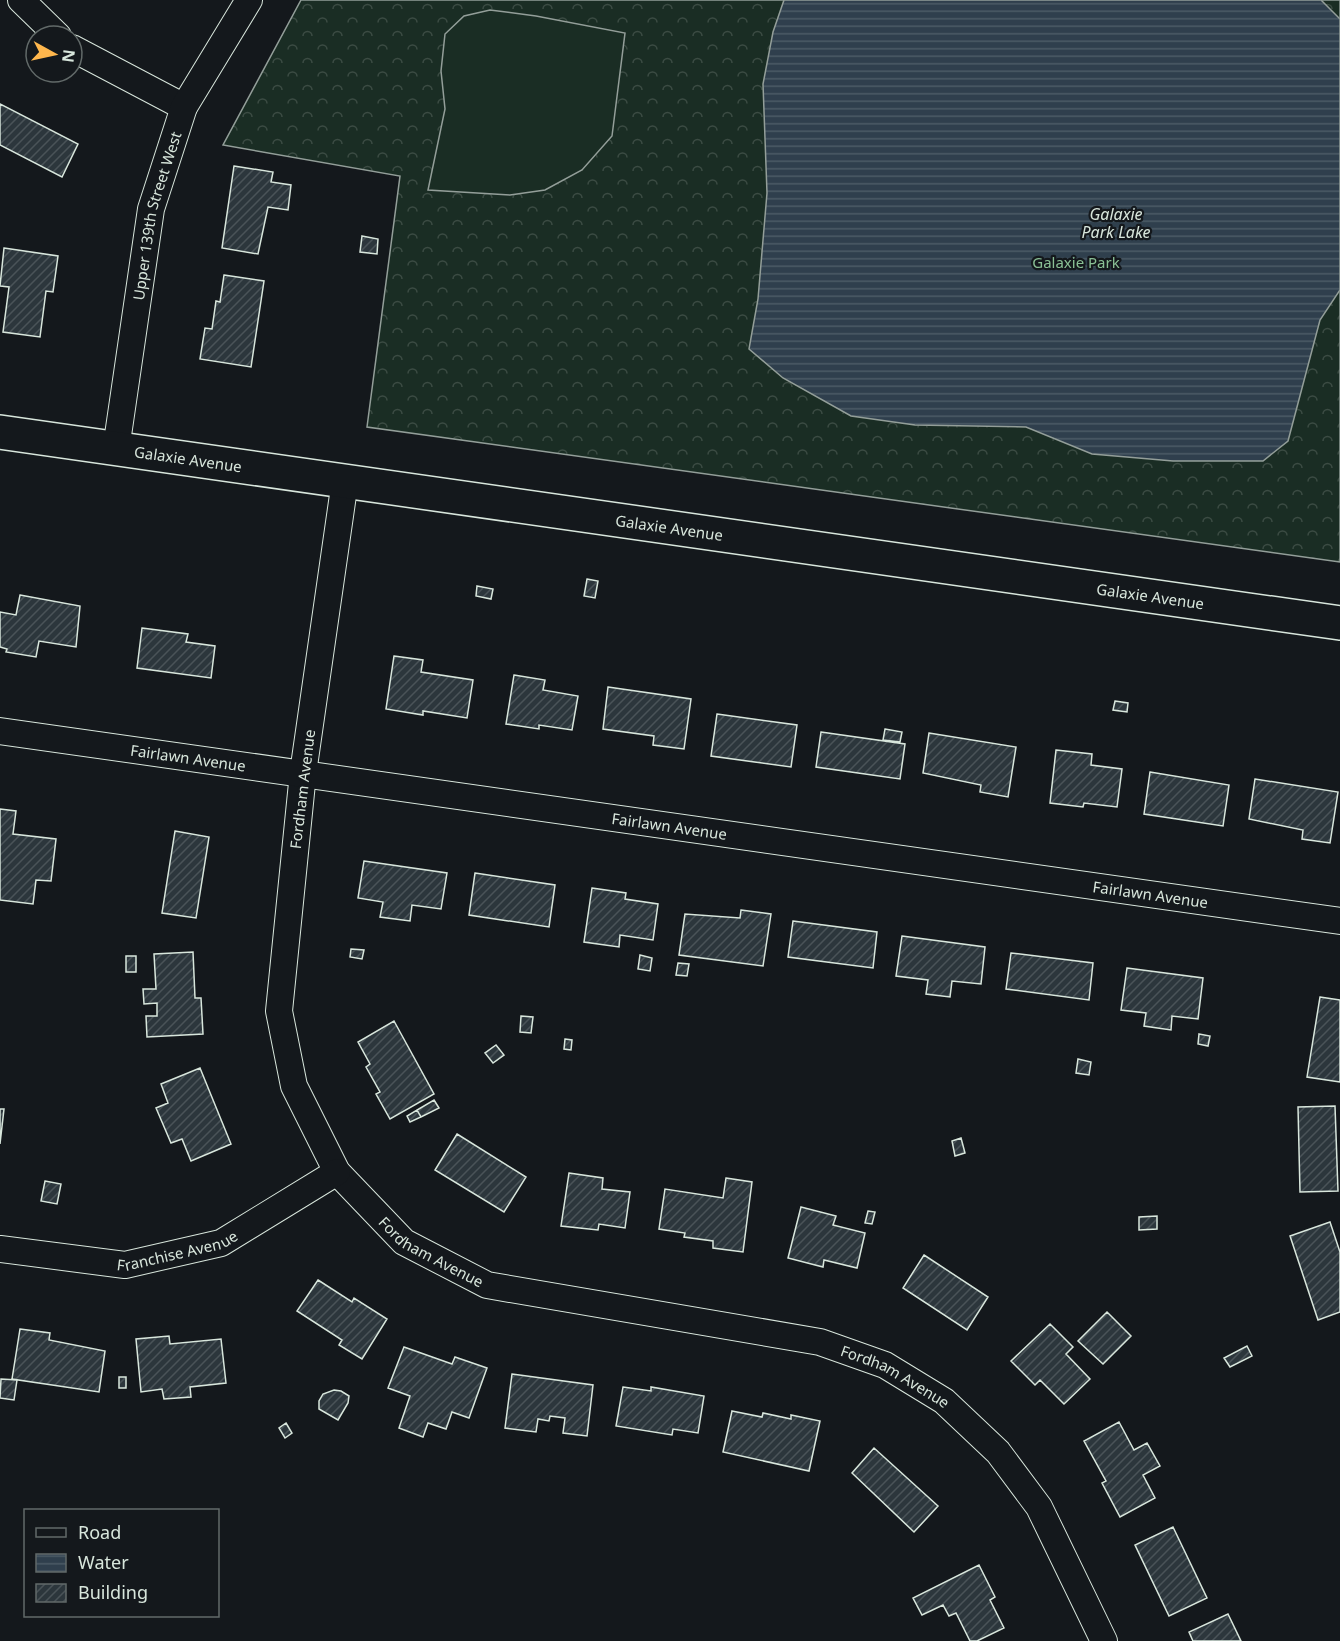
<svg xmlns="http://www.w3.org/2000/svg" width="1340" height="1641" font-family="'Noto Sans',sans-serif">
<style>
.forest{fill:url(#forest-crowns);stroke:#939e99;stroke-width:1.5}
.pitch{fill:#1a2d24;stroke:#939e99;stroke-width:1.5}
.water{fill:url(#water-rules);stroke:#939e99;stroke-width:1.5}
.building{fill:url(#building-hatch);stroke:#d8e6dc;stroke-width:1.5}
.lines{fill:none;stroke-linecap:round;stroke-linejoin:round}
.street-casing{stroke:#d8e6dc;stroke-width:28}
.secondary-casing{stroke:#d8e6dc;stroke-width:36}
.street{stroke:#14181c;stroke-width:26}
.secondary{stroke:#14181c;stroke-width:33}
.labels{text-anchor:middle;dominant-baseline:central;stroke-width:4.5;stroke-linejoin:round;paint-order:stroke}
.street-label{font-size:15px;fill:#d8e6dc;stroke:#14181c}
.park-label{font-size:15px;fill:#8ac095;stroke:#14181c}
.water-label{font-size:16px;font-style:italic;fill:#d8e6dc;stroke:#14181c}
</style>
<defs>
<pattern id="forest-crowns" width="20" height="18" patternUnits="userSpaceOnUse" patternTransform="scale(1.5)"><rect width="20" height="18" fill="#1a2d24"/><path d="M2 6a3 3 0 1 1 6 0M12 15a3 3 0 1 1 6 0" fill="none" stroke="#3b4b43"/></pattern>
<pattern id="water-rules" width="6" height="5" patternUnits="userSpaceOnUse" patternTransform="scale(1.5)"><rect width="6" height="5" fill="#2f3f4d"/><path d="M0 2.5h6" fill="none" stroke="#4c5b66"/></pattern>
<pattern id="building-hatch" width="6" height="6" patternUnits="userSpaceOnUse" patternTransform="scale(1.5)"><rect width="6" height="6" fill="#2c363c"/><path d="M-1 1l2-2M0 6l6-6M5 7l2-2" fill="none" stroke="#4a5358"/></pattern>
</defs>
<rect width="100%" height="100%" fill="#14181c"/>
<!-- forest -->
<path class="forest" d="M301,0H1340V562L367,427L400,176L223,145Z"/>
<!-- pitch -->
<path class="pitch" d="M490,10L536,16L625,33L612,136L582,170L545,190L510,195L428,190L445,109L441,71L445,34L464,16Z"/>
<!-- water -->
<path class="water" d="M784,0H1321L1340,19V290L1320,320L1288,441L1263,461H1173L1092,454L1026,427L915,425L851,416L783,378L749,349L758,299L767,193L763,84L773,32Z"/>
<!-- building -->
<path class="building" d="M0,104L78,144L62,177L0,145Z
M234,166L273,172L271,182L291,185L288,210L268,207L258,254L222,248Z
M362,236L378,239L377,254L360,252Z
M4,248L58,256L53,292L46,291L40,337L3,332L9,287L0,286Z
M224,275L264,281L251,367L200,359L205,328L212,329L216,301L220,302Z
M587,579L598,581L595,598L584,596Z
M477,586L493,589L491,599L476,596Z
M20,595L80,606L76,647L39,641L36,657L6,652L7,649L0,647V612L16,615Z
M142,628L188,634L186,642L215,646L211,678L137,668Z
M394,656L423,660L421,672L473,680L467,718L423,711V715L386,709Z
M514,675L545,680L543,690L578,696L572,730L539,725V729L506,724Z
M608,687L691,699L684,749L653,745L654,736L603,729Z
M1115,701L1128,703L1127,712L1113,710Z
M717,714L797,725L791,767L711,756Z
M885,729L902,732L900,742L883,740Z
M821,732L905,744L900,779L816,767Z
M929,733L1016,747L1008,797L980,792L981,785L923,773Z
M1056,750L1092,754L1091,765L1122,769L1117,807L1084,803L1083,807L1050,803Z
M1150,772L1229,785L1223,826L1144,814Z
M1255,779L1338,792L1330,843L1302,839L1303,830L1249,819Z
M0,809L16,811L13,834L56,839L51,881L36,880L33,904L0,900Z
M175,831L209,837L196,918L162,913Z
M364,861L447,873L441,909L412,905L410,921L380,917L383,902L358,898Z
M475,873L555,885L549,927L469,915Z
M592,888L626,893L625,899L658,904L653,940L620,935L619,947L584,942Z
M741,910L771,914L763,966L679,955L685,914L740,918Z
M793,921L877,932L873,968L788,957Z
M902,936L985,947L981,984L952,981L950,997L926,994L928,980L896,976Z
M351,949L364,950L362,959L350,957Z
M193,952L195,998H201L203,1034L147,1037L146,1016H157V1003L144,1004L143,989H156L154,954Z
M1011,953L1093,963L1089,1000L1006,989Z
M640,955L652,958L650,971L638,969Z
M126,956H136V972H126Z
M678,963L689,964L687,976L676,975Z
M1127,968L1203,978L1198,1019L1172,1016L1171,1030L1144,1026L1146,1013L1121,1010Z
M1320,997L1340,1000V1082L1307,1077Z
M521,1016L533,1017L531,1033L520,1032Z
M394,1021L434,1094L390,1119L376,1094L380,1092L366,1067L370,1064L358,1042Z
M1199,1034L1210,1036L1208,1046L1198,1044Z
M565,1039L572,1040L571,1050L564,1049Z
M496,1045L504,1055L493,1063L485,1053Z
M1078,1059L1091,1062L1089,1075L1076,1073Z
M200,1068L231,1144L191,1161L182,1139L171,1143L156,1108L168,1103L161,1084Z
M434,1100L439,1108L421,1117L417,1110Z
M1335,1106L1338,1191L1300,1192L1298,1107Z
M0,1109H4L0,1144Z
M417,1110L421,1117L410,1122L407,1116Z
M457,1134L526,1177L504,1212L435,1170Z
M961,1138L965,1153L955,1156L952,1141Z
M569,1173L603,1178L602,1189L630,1192L625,1228L599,1224L598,1230L561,1226Z
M726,1178L752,1182L743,1252L713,1248V1241L684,1237L685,1233L659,1229L665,1189L723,1198Z
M45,1181L61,1184L57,1204L41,1201Z
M801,1207L836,1216L833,1225L865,1233L857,1268L824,1260L823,1267L788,1258Z
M868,1211L875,1212L872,1224L865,1223Z
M1157,1216V1229L1139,1230V1217Z
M1330,1222L1340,1252V1312L1318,1320L1290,1236Z
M924,1255L988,1297L967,1330L903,1288Z
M318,1280L352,1302L354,1298L387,1319L362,1359L339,1345L342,1340L297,1311Z
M1107,1312L1131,1336L1103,1364L1078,1341Z
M1050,1324L1073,1347L1066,1354L1090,1379L1064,1404L1040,1380L1035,1385L1011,1361Z
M20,1329L50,1333L49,1340L105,1351L99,1392L12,1379Z
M169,1336L170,1344L221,1339L226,1383L190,1387L191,1397L164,1399L162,1389L141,1392L136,1339Z
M1247,1346L1252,1356L1230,1367L1224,1358Z
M404,1347L452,1364L455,1357L487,1368L469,1418L452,1412L446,1429L428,1423L423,1437L399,1428L410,1396L388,1388Z
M512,1374L593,1385L587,1436L563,1433L565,1418L550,1416L549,1421L538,1419L536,1432L505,1428Z
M119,1377H126V1388H119Z
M1,1379L17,1380L14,1400L0,1398Z
M623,1387L651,1391V1387L704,1396L698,1433L673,1429L672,1435L616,1426Z
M334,1390L341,1391L349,1396L348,1403L338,1420L319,1409V1401L323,1394Z
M732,1411L762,1417L763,1413L791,1419V1415L820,1421L809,1471L723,1452Z
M1119,1422L1134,1450L1147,1443L1160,1466L1143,1475L1155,1498L1120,1517L1102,1483L1106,1481L1084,1441Z
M286,1423L292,1433L285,1438L279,1428Z
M874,1448L938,1506L914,1532L852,1473Z
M1173,1527L1207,1598L1169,1616L1135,1545Z
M979,1565L995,1597L990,1600L1004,1628L977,1641H970L956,1613L949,1616L943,1605L922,1615L913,1598Z
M1228,1614L1241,1641H1193L1189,1632Z"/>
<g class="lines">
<defs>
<g id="street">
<path d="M21,0L58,36"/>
<path d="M72,48L184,107"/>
<path id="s1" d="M116,449L151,209L184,107L249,0"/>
<path id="s2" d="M345,481L303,773L279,1011L294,1086L337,1172L404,1242L487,1285L820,1342L885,1365L944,1401L998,1452L1039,1507L1104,1641"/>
<path id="s3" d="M0,731L1340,921"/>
<path id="s4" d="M0,1249L125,1265L221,1243L337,1172"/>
</g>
<g id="secondary">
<path id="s5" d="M0,432L1340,623"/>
</g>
</defs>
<!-- street casing -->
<use href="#street" class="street-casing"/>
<!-- secondary casing -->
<use href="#secondary" class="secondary-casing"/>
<!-- street -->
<use href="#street" class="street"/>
<!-- secondary -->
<use href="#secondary" class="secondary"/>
</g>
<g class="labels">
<!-- street labels -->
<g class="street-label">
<text stroke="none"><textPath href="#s1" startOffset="237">Upper 139th Street West</textPath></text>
<text stroke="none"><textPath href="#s5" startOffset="190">Galaxie Avenue</textPath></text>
<text stroke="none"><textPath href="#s5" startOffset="676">Galaxie Avenue</textPath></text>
<text stroke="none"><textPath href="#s5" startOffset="1162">Galaxie Avenue</textPath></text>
<text stroke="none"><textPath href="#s3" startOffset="190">Fairlawn Avenue</textPath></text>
<text transform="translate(302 789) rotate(-83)">Fordham Avenue</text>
<text stroke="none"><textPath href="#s3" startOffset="676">Fairlawn Avenue</textPath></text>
<text stroke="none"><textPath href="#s3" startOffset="1162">Fairlawn Avenue</textPath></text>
<text stroke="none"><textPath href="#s4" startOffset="180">Franchise Avenue</textPath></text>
<text stroke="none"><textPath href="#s2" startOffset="832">Fordham Avenue</textPath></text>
<text stroke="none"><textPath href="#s2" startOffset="1318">Fordham Avenue</textPath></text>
</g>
<!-- park labels -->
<g class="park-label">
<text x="1076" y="262">Galaxie Park</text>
</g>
<!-- water labels -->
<g class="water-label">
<text x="1116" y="214">Galaxie<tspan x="1116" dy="18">Park Lake</tspan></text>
</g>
</g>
<!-- legend -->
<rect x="24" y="1509" width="195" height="108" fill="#14181c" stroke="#626a69" stroke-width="1.5"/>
<rect x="36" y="1528" width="30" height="9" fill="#14181c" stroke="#626a69" stroke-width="1.5"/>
<text x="78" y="1539" font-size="18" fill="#d8e6dc">Road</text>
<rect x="36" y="1554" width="30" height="18" fill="url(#water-rules)" stroke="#626a69" stroke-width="1.5"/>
<text x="78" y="1569" font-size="18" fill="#d8e6dc">Water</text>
<rect x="36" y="1584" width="30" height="18" fill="url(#building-hatch)" stroke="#626a69" stroke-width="1.5"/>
<text x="78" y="1599" font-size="18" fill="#d8e6dc">Building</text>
<!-- north arrow -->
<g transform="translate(54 54) rotate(98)"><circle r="28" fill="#14181c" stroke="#626a69" stroke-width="1.5"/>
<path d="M0-4.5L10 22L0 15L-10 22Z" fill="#ffb74d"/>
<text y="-9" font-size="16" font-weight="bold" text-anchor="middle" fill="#d8e6dc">N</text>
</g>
</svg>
